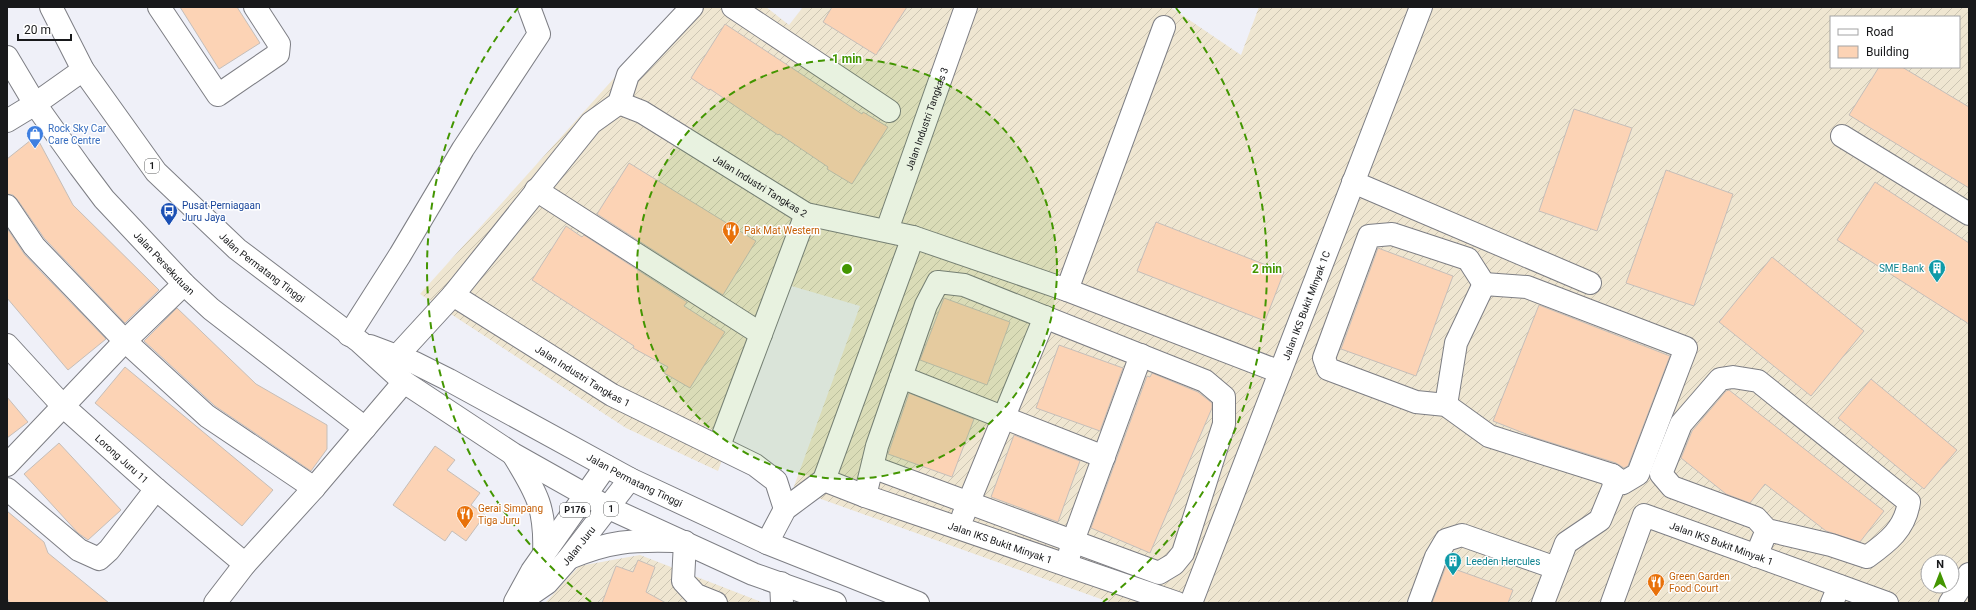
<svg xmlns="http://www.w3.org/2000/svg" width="1976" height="610" font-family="Roboto,sans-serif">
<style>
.industrial{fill:url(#industrial-furrows);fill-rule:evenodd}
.building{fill:#fcd3b5;stroke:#c5beb9}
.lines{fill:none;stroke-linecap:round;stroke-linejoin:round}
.minor-casing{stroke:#7d7e84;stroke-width:24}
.major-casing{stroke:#7d7e84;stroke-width:24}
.highway-casing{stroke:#7d7e84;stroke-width:24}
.minor{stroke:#fff;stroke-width:22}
.major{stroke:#fff;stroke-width:22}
.highway{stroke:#fff;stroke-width:22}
.ring{fill:none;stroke:#439601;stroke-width:2;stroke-dasharray:7 5}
.labels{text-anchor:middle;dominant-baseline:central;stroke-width:3;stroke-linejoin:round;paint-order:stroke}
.shield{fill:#fff;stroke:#5d5e5f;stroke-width:1}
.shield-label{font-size:9px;font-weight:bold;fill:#18191b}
.street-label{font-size:10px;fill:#18191b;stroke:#fff}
.shop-label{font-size:10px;fill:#366cbe;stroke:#fff;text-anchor:start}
.transit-label{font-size:10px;fill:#164399;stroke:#fff;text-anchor:start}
.food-label{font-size:10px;fill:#c56008;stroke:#fff;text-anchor:start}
.culture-label{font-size:10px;fill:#0d838f;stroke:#fff;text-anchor:end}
.centre{fill:#439601;stroke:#fff;stroke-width:2}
.ring-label{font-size:12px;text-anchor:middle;font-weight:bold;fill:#439601;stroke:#fff;stroke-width:3;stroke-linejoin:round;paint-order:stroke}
</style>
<defs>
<pattern id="industrial-furrows" width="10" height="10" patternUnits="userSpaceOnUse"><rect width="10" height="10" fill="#efe6d1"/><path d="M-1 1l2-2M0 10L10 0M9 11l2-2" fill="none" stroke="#ccc5b3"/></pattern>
</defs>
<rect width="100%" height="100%" fill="#eff0f8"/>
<!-- industrial -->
<path class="industrial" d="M678,7H766L789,25L803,7H1170L1241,55L1259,7H1969V603H1112L793,489L860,306L788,285L718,471L626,428L420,294ZM1831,17H1959V67H1831ZM1928,562H1952V586H1928Z
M640,555L764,603H545L579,566Z"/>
<!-- building -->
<path class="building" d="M180,7H237L260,43L219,69Z
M832,7H907L876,55L823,22Z
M725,24L862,114L863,112L888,127L852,184L827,169L828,167L779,134L778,135L710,89L709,90L691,78Z
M1879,67H1902L1969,107V188L1849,115Z
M1574,109L1632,128L1597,231L1539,211Z
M36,136L73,205L159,290L125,323L44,238L17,199L13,195L7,194V159Z
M629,163L756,241L723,295L597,214Z
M1666,170L1733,194L1694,306L1626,283Z
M1875,182L1969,243V324L1837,240Z
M1156,222L1284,272L1265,321L1137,271Z
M566,226L582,237L584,235L687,302L684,306L725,332L690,388L664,373L668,367L633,348L634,346L532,280Z
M7,228L25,255L106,339L68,370L7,298Z
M1378,248L1453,276L1416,376L1341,349Z
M1772,257L1864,331L1811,396L1719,322Z
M944,298L1010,322L987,385L920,360Z
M1539,305L1670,356L1628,466L1624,468L1616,463L1536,438L1493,421Z
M177,308L256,384L327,425V449L311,471L215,406L144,341Z
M1059,345L1123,368L1100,431L1036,408Z
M125,367L273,490L242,526L95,403Z
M1152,373L1198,392L1212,403V408L1150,553L1091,528L1147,376L1150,377Z
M1871,379L1957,450L1924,489L1838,418Z
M1729,390L1884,511L1860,542L1826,531L1765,484L1750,503L1726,494L1681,458L1692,431L1726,391Z
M909,393L974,419L952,477L888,454Z
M7,397L28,422L7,438Z
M1014,435L1080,461L1058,522L991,497Z
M59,443L121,510L88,540L78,533L24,474Z
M435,446L455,460L447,470L480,493L471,505L485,515L466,541L452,531L445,541L393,505Z
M7,511L44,542L48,553L109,603H9L7,597Z
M638,560L655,567L646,592L666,603H602L616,566L633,572Z
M1446,566L1513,590L1508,603H1432Z"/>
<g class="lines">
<defs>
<g id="minor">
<path d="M159,7L218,95L278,54L279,44L255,7"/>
<path d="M733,7L889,111"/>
<path id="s1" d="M7,57L35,104L80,167L104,199L184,284L211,309L365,428"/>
<path id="s2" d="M619,103L642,112L806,214L913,237L1067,290L1280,372"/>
<path d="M7,121L35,104L83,70"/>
<path d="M1842,136L1969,214"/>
<path d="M1353,182L1590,283"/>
<path d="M536,190L761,334"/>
<path d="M7,206L34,246L125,341L207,416L314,488"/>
<path id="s3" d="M887,230L966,7"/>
<path d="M1484,284L1468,259L1392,234L1369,236L1324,358L1328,369L1416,402L1446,405L1489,436L1612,475"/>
<path d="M1484,284L1527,287L1686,348L1638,474L1623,483L1612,475L1614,486L1600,520L1566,543L1543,603"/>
<path d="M1067,290L1164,27"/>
<path id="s4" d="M453,295L612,395L755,465L776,481L785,509"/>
<path d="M349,335L400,255L463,149L539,34L529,7"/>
<path id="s5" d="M7,345L63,406L156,489L245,564"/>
<path d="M397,356L453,295L591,123L619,103L628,75L692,7"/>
<path d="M901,377L1104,457"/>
<path d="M1446,405L1456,343L1484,284"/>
<path d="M719,446L806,214"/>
<path d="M7,465L125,341L184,284"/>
<path id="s6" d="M824,480L865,496L1177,603"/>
<path d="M7,489L79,550L99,559L109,550L156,489"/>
<path d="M865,496L877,446L926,305L938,282L964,285L1205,381L1224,397V424L1183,553L1174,564L1159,573L872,467"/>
<path d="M963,516L1045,317"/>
<path d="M685,542L683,581L696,595L716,603"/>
<path d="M767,543L785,509L824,480L913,237"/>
<path d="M1069,556L1073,541L1141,355"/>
<path d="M1756,556L1767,530L1756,518L1672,487L1661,474L1681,424L1720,379L1733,377L1758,381L1909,502C1905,529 1888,542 1867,557L1831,545L1767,530"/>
<path d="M781,583L782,603"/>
<path d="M215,603L245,564L314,488L404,382"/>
<path id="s7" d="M1191,603L1421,7"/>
<path d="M1419,603L1436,557L1446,540L1462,535L1556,568"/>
<path id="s8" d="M1612,603L1644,515L1887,603"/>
<path d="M1832,603L1839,586"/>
<path d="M1950,603L1969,574"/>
</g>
<g id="major">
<path d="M515,602L532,571L606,466"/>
<path id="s9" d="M518,603L547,583L569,558L630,479"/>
</g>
<g id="highway">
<path id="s10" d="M51,7L83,70L156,172L237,249L360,342L404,382L513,454L609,508L753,574L835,603"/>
<path id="s11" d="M370,346L415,363L449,380L630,479L767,543L918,603"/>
<path d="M514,456C537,493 546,509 544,554"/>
<path d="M569,558C610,541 631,540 674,541"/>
</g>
</defs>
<!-- minor casing -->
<use href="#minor" class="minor-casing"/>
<!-- major casing -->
<use href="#major" class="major-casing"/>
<!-- highway casing -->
<use href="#highway" class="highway-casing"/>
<!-- minor -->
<use href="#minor" class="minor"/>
<!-- major -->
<use href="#major" class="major"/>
<!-- highway -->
<use href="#highway" class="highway"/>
</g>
<!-- distance rings -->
<circle cx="847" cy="269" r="210" fill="#439601" fill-opacity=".12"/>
<g class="ring">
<circle cx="847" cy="269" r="210"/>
<path d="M591 602A420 420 0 0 1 518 8M1176 8A420 420 0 0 1 1103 602"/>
</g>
<!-- icons -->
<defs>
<symbol id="shop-pin" viewBox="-11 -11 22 30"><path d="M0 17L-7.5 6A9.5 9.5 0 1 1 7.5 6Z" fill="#3f7fe0" stroke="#fff"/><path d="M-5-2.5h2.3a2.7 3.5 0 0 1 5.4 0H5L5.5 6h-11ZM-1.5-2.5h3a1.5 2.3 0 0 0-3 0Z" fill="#fff"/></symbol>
<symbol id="bus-pin" viewBox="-11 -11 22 30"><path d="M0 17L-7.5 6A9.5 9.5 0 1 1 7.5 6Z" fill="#1a4fb4" stroke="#fff"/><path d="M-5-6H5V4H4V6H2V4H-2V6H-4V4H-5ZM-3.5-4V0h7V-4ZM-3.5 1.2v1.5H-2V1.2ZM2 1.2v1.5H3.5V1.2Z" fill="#fff"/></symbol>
<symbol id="restaurant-pin" viewBox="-11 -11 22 30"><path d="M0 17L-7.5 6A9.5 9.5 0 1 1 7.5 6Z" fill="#e8710a" stroke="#fff"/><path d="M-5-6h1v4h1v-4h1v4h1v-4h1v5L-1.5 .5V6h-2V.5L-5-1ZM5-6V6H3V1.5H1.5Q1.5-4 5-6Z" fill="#fff"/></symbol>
<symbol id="building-pin" viewBox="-11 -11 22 30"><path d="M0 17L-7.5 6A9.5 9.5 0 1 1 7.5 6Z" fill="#0f9aa8" stroke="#fff"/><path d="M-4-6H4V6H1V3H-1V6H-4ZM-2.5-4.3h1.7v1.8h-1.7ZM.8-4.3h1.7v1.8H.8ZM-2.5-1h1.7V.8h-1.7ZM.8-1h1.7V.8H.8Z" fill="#fff"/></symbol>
</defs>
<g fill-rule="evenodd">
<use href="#shop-pin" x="25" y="124" width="20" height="27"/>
<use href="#bus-pin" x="159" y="201" width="20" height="27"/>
<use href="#restaurant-pin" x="721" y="220" width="20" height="27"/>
<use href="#building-pin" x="1927" y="258" width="20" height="27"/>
<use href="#restaurant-pin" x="455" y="504" width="20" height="27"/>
<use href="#building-pin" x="1443" y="551" width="20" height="27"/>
<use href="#restaurant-pin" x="1646" y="572" width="20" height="27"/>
</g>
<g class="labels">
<!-- shield labels -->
<g class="shield">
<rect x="145" y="159" width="14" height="14" rx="3"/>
<rect x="604" y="502" width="14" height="14" rx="3"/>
<rect x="560" y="503" width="30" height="14" rx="3"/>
</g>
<g class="shield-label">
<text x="152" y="166">1</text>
<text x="611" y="509">1</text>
<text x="575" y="510">P176</text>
</g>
<!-- street labels -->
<g class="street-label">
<text stroke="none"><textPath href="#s3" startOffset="118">Jalan Industri Tangkas 3</textPath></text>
<text stroke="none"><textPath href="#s2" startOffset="164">Jalan Industri Tangkas 2</textPath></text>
<text stroke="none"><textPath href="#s1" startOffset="260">Jalan Persekutuan</textPath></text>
<text stroke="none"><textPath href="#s10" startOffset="339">Jalan Permatang Tinggi</textPath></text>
<text stroke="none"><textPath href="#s7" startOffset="319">Jalan IKS Bukit Minyak 1C</textPath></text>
<text stroke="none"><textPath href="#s4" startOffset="153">Jalan Industri Tangkas 1</textPath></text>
<text stroke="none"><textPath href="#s5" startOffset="162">Lorong Juru 11</textPath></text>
<text stroke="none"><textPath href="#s11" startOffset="297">Jalan Permatang Tinggi</textPath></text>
<text stroke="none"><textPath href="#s6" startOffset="187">Jalan IKS Bukit Minyak 1</textPath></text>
<text stroke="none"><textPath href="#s8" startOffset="176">Jalan IKS Bukit Minyak 1</textPath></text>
<text stroke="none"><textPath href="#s9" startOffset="84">Jalan Juru</textPath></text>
</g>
<!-- shop labels -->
<g class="shop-label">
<text x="48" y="128">Rock Sky Car<tspan x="48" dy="12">Care Centre</tspan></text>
</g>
<!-- transit labels -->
<g class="transit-label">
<text x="182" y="205">Pusat Perniagaan<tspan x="182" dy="12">Juru Jaya</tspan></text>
</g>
<!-- food labels -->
<g class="food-label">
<text x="744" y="230">Pak Mat Western</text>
<text x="478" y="508">Gerai Simpang<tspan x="478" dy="12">Tiga Juru</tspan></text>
<text x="1669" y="576">Green Garden<tspan x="1669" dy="12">Food Court</tspan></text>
</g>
<!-- culture labels -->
<g class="culture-label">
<text x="1924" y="268">SME Bank</text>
<text x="1466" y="561" text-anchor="start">Leeden Hercules</text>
</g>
</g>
<circle cx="847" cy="269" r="6" class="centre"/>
<g class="ring-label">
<text x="847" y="63">1 min</text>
<text x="1267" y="273">2 min</text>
</g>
<!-- border -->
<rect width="1976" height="610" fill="none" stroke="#18191b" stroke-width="16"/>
<!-- legend -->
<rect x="1830" y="16" width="130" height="52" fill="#ffffff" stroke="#a3a3a4"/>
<rect x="1838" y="29" width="20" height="6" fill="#ffffff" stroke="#a3a3a4"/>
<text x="1866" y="36" font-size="12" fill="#18191b">Road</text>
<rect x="1838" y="46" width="20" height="12" fill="#fcd3b5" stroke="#a3a3a4"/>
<text x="1866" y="56" font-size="12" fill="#18191b">Building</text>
<!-- north arrow -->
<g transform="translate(1940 574)"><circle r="19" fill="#ffffff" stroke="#a3a3a4"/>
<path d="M0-3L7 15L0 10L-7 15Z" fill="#439601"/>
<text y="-6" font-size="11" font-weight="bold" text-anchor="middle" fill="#18191b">N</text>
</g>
<!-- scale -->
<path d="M18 34v6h53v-6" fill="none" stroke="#18191b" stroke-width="2"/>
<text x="24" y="34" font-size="12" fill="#18191b" stroke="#ffffff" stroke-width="3" paint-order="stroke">20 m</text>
</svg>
